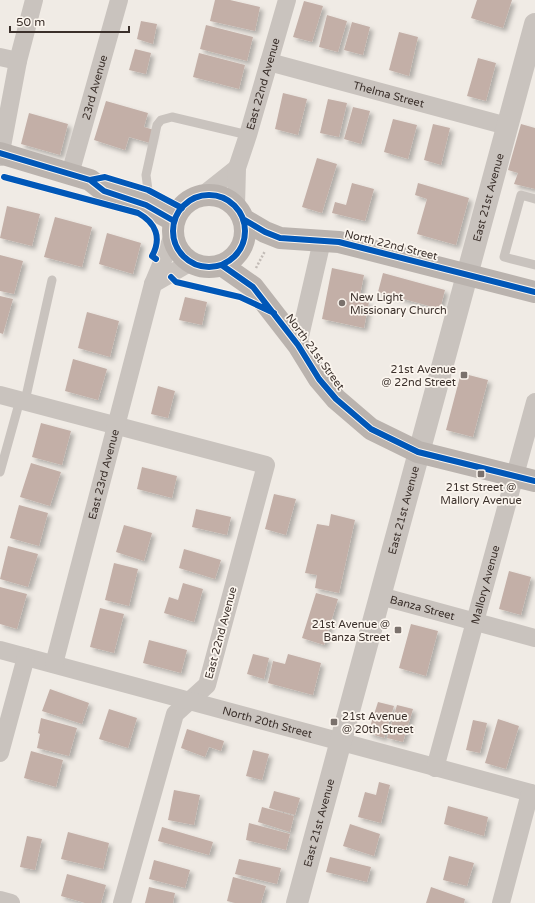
<svg xmlns="http://www.w3.org/2000/svg" width="535" height="903" font-family="'Varela Round',sans-serif">
<style>
.building{fill:#c3afa7;filter:url(#shadow)}
.lines{fill:none;stroke-linecap:round;stroke-linejoin:round}
.path{stroke:#c2bbb6;stroke-width:2.5;stroke-dasharray:2 2;stroke-linecap:butt}
.service{stroke:#c9c3be;stroke-width:9}
.minor{stroke:#c9c3be;stroke-width:18}
.tertiary{stroke:#c9c3be;stroke-width:22}
.secondary{stroke:#bab3ae;stroke-width:22}
.cycleway-casing{stroke:#fbf5ee;stroke-width:8}
.cycleway{stroke:#0057b8;stroke-width:6}
.poi-dot{fill:#7a716c;stroke:#fbf5ee;stroke-width:1.5}
.labels{text-anchor:middle;dominant-baseline:central;stroke-width:3.5;stroke-linejoin:round;paint-order:stroke}
.street-label{font-size:11px;fill:#3b302b;stroke:#fbf5ee}
.poi-label{font-size:11px;fill:#3b302b;stroke:#fbf5ee;text-anchor:start}
</style>
<defs>
<filter id="shadow"><feDropShadow dx="3.5" dy="3.5" stdDeviation="2" flood-color="#0004"/></filter>
</defs>
<rect width="100%" height="100%" fill="#f0ebe5"/>
<!-- building -->
<path class="building" d="M215,0H230L260,7L255,31L210,21Z
M477,0H512L503,28L471,18Z
M304,1L323,6L312,42L293,37Z
M327,15L347,21L338,52L319,47Z
M141,21L157,24L153,44L137,39Z
M352,22L370,27L363,55L344,50Z
M206,25L253,37L247,61L200,49Z
M399,32L418,37L409,76L389,70Z
M135,49L151,53L146,74L129,70Z
M199,53L245,65L239,89L193,77Z
M478,58L496,63L486,101L467,96Z
M283,93L307,99L298,135L275,129Z
M328,99L347,103L339,137L320,133Z
M106,101L148,113L144,127L154,130L150,143L129,137L125,150L94,140Z
M353,107L370,111L361,144L344,139Z
M29,113L68,124L60,155L21,144Z
M393,119L417,125L408,159L384,152Z
M433,124L450,128L441,165L424,160Z
M521,124L535,128V189L514,184L518,173L508,170Z
M317,158L337,164L322,213L302,207Z
M352,183L374,189L365,221L332,213L335,202L346,205Z
M418,183L469,198L456,245L417,234L427,199L415,195Z
M7,206L40,214L32,246L0,238Z
M55,217L92,227L82,267L44,257Z
M107,233L141,243L133,274L99,264Z
M0,255L23,261L14,294L0,291Z
M332,268L364,275L359,300L369,302L364,328L322,319Z
M383,273L445,290L440,309L378,292Z
M0,296L13,299L3,334L0,333Z
M185,297L207,302L202,325L179,320Z
M87,312L119,321L110,357L78,348Z
M73,359L107,369L98,400L65,391Z
M461,373L488,380L473,437L446,430Z
M158,386L175,391L168,418L151,414Z
M41,423L71,431L62,465L32,457Z
M31,463L61,472L50,506L20,497Z
M142,467L177,476L172,498L137,489Z
M274,494L296,499L286,535L265,529Z
M19,505L48,513L39,546L10,538Z
M196,509L231,517L227,535L192,527Z
M331,514L355,520L339,593L315,588L317,575L305,573L317,524L329,526Z
M124,525L152,533L144,561L116,552Z
M8,546L38,554L28,587L0,579Z
M184,549L221,560L215,579L179,568Z
M114,563L138,569L129,606L105,600Z
M509,571L531,577L521,615L499,609Z
M183,583L203,589L194,622L164,613L169,597L178,600Z
M0,587L27,594L17,629L0,624Z
M316,593L338,599L324,645L302,638Z
M100,608L124,614L114,653L90,647Z
M411,624L438,631L426,676L399,668Z
M149,640L187,650L181,673L143,663Z
M253,654L269,658L264,679L247,674Z
M288,654L321,663L313,695L268,683L273,661L285,664Z
M50,689L89,703L82,724L42,711Z
M378,702L394,706L384,738L368,733Z
M397,705L413,709L403,742L387,738Z
M109,709L137,718L128,748L99,739Z
M41,718L77,728L69,756L37,748L40,734L38,733Z
M498,719L519,726L506,769L485,763Z
M473,720L487,723L480,753L466,750Z
M187,729L224,741L221,751L209,747L205,757L181,748Z
M253,750L269,754L262,780L246,776Z
M31,751L63,760L56,787L24,778Z
M379,782L390,785L381,823L358,817L365,792L376,795Z
M174,790L200,795L194,825L168,820Z
M274,791L300,798L295,815L269,808Z
M448,806L488,817L484,836L444,824Z
M262,807L294,816L290,832L258,822Z
M249,823L290,834L286,850L246,840Z
M350,824L380,834L374,856L343,846Z
M162,827L213,842L209,855L158,841Z
M68,832L109,843L103,869L61,859Z
M27,836L42,839L35,870L20,867Z
M449,856L474,863L467,886L443,880Z
M330,857L371,867L367,882L326,872Z
M239,859L281,868L277,884L235,874Z
M154,860L190,870L185,888L149,879Z
M67,874L106,885L101,903H85L61,896Z
M233,877L266,886L261,903H235L227,901Z
M149,887L175,893L173,903H145Z
M431,887L465,899L464,903H426Z"/>
<g class="lines">
<!-- path -->
<path class="path" d="M256,268L265,251"/>
<!-- service -->
<path class="service" d="M148,190L146,175L157,125L161,120L172,117L248,135
M535,199L521,195L504,257L535,265
M25,401L52,280
M0,472L20,400"/>
<!-- minor -->
<g class="minor">
<path d="M0,57L18,61"/>
<path id="s1" d="M269,62L507,126"/>
<path d="M0,157L18,61L34,0"/>
<path id="s2" d="M70,174L119,0"/>
<path d="M203,195L237,168"/>
<path id="s3" d="M236,206L237,168L248,135L287,0"/>
<path d="M153,284L191,262"/>
<path d="M298,345L322,241"/>
<path d="M0,395L266,465L207,685L175,714L122,903"/>
<path id="s4" d="M380,596L535,638"/>
<path id="s5" d="M0,650L535,794"/>
<path id="s6" d="M54,664L153,284L173,236"/>
<path d="M0,753L26,657"/>
<path id="s7" d="M435,768L535,402"/>
<path d="M0,900L11,903"/>
<path d="M501,903L530,793"/>
</g>
<!-- tertiary -->
<path class="tertiary" id="s8" d="M297,903L535,24"/>
<!-- secondary -->
<path class="secondary" d="M0,153L90,180L104,191L146,205L174,221
M173 231a36 36 0 1 1 72 0a36 36 0 1 1-72 0Z
M243,219L265,232L280,238L339,242L535,292
M223,266L253,287L298,345L319,379L336,399L371,429L418,452L535,481"/>
<defs>
<path id="cycleway" d="M0,153L90,180L104,191L146,205L174,221
M4,177L138,213C156,223 162,238 152,256L156,259
M90,180L105,177L148,190L182,208
M173 231a36 36 0 1 1 72 0a36 36 0 1 1-72 0Z
M243,219L265,232L280,238L339,242L535,292
M223,266L253,287L298,345L319,379L336,399L371,429L418,452L535,481
M171,277L176,282L240,297L274,313"/>
</defs>
<!-- cycleway casing -->
<use href="#cycleway" class="cycleway-casing"/>
<!-- cycleway -->
<use href="#cycleway" class="cycleway"/>
</g>
<!-- markers -->
<g class="poi-dot">
<circle cx="342" cy="303" r="4"/>
<rect x="460" y="371" width="8" height="8" rx="2"/>
<rect x="477" y="470" width="8" height="8" rx="2"/>
<rect x="394" y="626" width="8" height="8" rx="2"/>
<rect x="330" y="718" width="8" height="8" rx="2"/>
</g>
<g class="labels">
<!-- street labels -->
<g class="street-label">
<text stroke="none"><textPath href="#s3" startOffset="126">East 22nd Avenue</textPath></text>
<text stroke="none"><textPath href="#s2" startOffset="90">23rd Avenue</textPath></text>
<text stroke="none"><textPath href="#s1" startOffset="124">Thelma Street</textPath></text>
<text stroke="none"><textPath href="#s8" startOffset="731">East 21st Avenue</textPath></text>
<text transform="translate(391 245) rotate(14)">North 22nd Street</text>
<text transform="translate(315 352) rotate(54)">North 21st Street</text>
<text stroke="none"><textPath href="#s6" startOffset="196">East 23rd Avenue</textPath></text>
<text stroke="none"><textPath href="#s8" startOffset="407">East 21st Avenue</textPath></text>
<text stroke="none"><textPath href="#s7" startOffset="190">Mallory Avenue</textPath></text>
<text stroke="none"><textPath href="#s4" startOffset="44">Banza Street</textPath></text>
<text transform="translate(221 633) rotate(-75)">East 22nd Avenue</text>
<text stroke="none"><textPath href="#s5" startOffset="277">North 20th Street</textPath></text>
<text stroke="none"><textPath href="#s8" startOffset="83">East 21st Avenue</textPath></text>
</g>
<!-- poi labels -->
<g class="poi-label">
<text x="350" y="297">New Light<tspan x="350" dy="13">Missionary Church</tspan></text>
<text x="456" y="369" text-anchor="end">21st Avenue<tspan x="456" dy="13">@ 22nd Street</tspan></text>
<text x="481" y="487" text-anchor="middle">21st Street @<tspan x="481" dy="13">Mallory Avenue</tspan></text>
<text x="390" y="624" text-anchor="end">21st Avenue @<tspan x="390" dy="13">Banza Street</tspan></text>
<text x="342" y="716">21st Avenue<tspan x="342" dy="13">@ 20th Street</tspan></text>
</g>
</g>
<!-- scale -->
<path d="M10 26v6h119v-6" fill="none" stroke="#3b302b" stroke-width="2"/>
<text x="16" y="26" font-size="12" fill="#3b302b" stroke="#fbf5ee" stroke-width="3" paint-order="stroke">50 m</text>
</svg>
